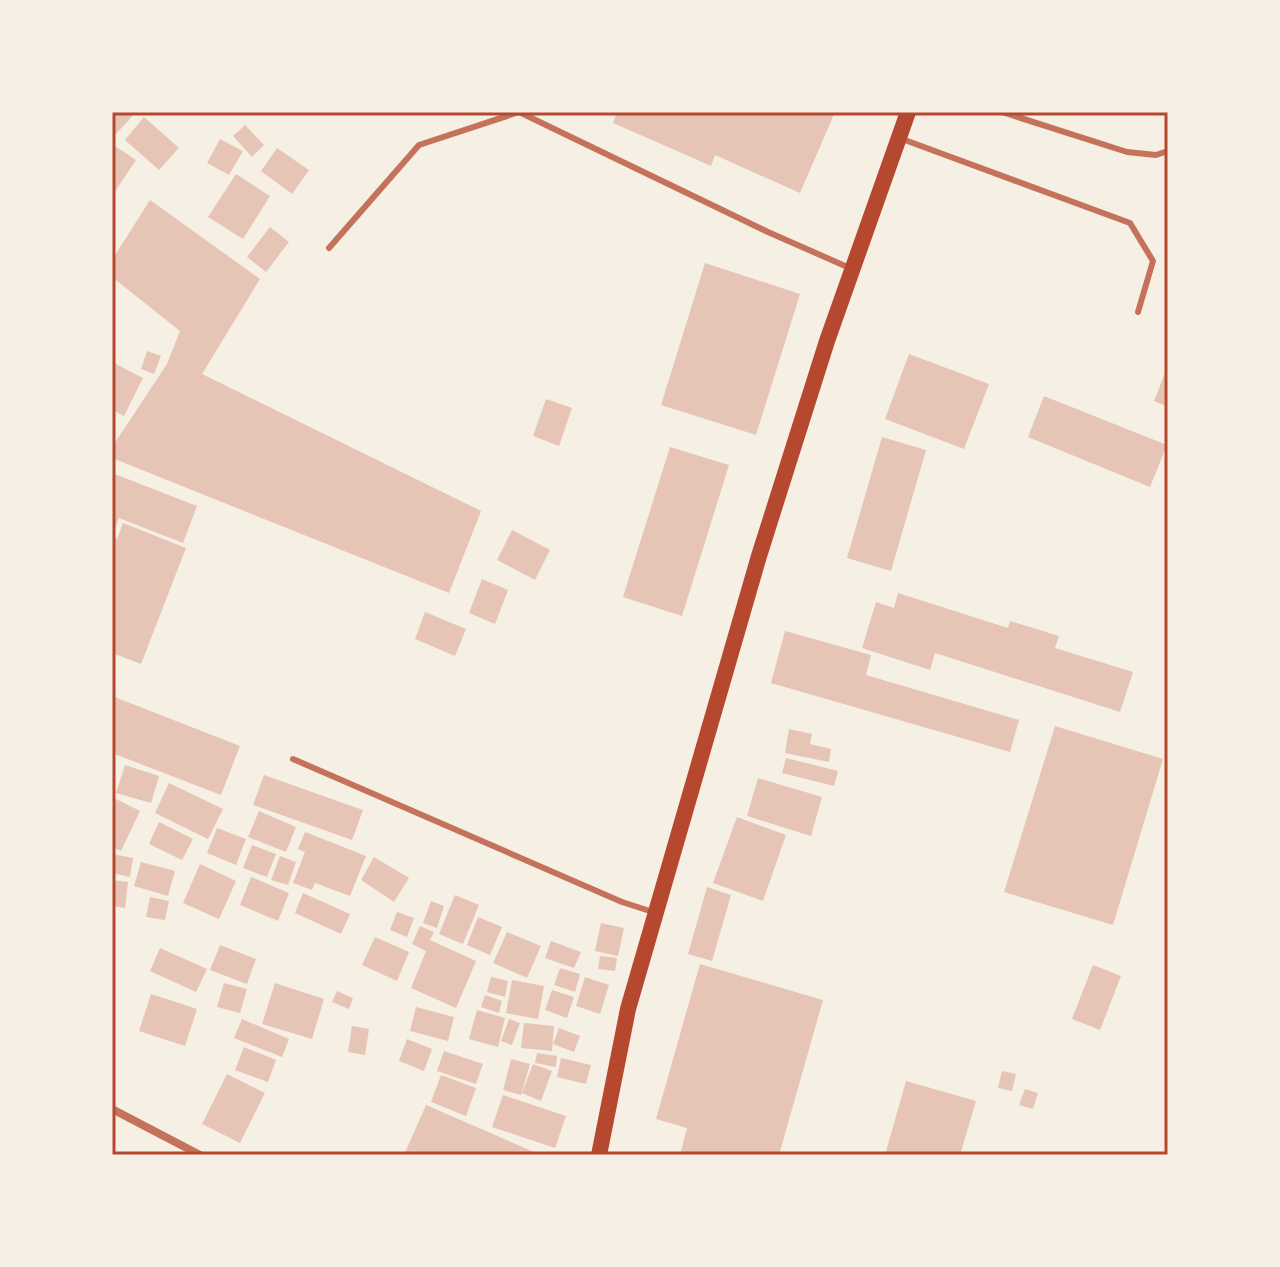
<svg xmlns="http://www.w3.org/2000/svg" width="1280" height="1267" font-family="'Source Serif 4',serif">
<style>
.building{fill:#e6c5b7}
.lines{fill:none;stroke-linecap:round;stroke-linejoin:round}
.service{stroke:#c5725c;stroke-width:6}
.minor{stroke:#c5725c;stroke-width:8}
.secondary{stroke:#b5482f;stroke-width:16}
.neatline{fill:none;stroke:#b5482f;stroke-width:3}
</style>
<rect width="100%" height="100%" fill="#f6efe4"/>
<!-- building -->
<path class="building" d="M112,112H136L114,136L112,134Z
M617,112H835L800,193L715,155L711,166L613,123Z
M144,117L179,148L159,170L125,140Z
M245,125L264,145L252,157L233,136Z
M220,139L243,151L229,175L207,163Z
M112,144L136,160L112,196Z
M277,148L309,170L292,194L261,171Z
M236,174L270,196L243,239L208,217Z
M150,200L260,279L202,374L481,511L449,593L112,458V447L167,364L180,331L112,277V260Z
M270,227L289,242L266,272L247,257Z
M705,263L800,294L756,435L661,405Z
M147,351L161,356L154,374L141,369Z
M909,354L989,384L964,449L885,419Z
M112,362L143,378L124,416L112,410Z
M1168,365V407L1154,401Z
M1044,396L1167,445L1150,487L1028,437Z
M546,399L572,408L559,446L533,436Z
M882,437L926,450L891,571L847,558Z
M670,447L729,465L682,616L623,597Z
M112,473L197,506L183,543L119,518L112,536Z
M123,523L186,548L141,664L112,653V537L117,539Z
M512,530L550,550L535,580L497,560Z
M482,579L508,590L495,624L469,613Z
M898,593L1008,628L1010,621L1059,636L1055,648L1133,672L1120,712L935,653L930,670L862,648L876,602L894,608Z
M425,612L466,629L455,656L415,639Z
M785,631L871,655L866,675L1019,720L1010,752L771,683Z
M112,696L240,746L221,795L112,753Z
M1055,726L1163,759L1113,925L1004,892Z
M789,729L812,734L810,744L831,749L829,762L785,753Z
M786,758L838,771L834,786L782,773Z
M125,765L159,776L151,803L116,793Z
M264,775L363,810L352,840L253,805Z
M758,778L822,797L811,836L747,816Z
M169,783L223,809L208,839L155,813Z
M112,797L140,811L121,851L112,847Z
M259,811L296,827L286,852L248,837Z
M737,817L786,835L763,901L713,883Z
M159,822L193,839L182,860L149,844Z
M217,828L246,839L236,865L207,853Z
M305,832L366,856L350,896L315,883L312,890L293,883L305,852L298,849Z
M252,845L276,854L267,877L243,868Z
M112,854L133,858L130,877L112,873Z
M280,856L296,862L288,885L271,880Z
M374,857L409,878L394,902L361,880Z
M141,862L175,871L168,896L134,886Z
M200,864L236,881L219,919L183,903Z
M251,877L289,893L278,921L240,905Z
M112,880L128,882L125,908L112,906Z
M707,887L731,895L712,961L688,954Z
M303,893L350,914L341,934L295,913Z
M455,895L479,905L463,944L439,934Z
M150,897L169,901L165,920L146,917Z
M431,901L444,906L437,928L423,923Z
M397,912L414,918L407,937L390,930Z
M478,917L502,927L490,955L467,945Z
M601,923L624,928L618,956L595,951Z
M420,926L434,932L430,940L476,961L456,1008L411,988L426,951L412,944Z
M507,932L541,946L527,978L493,963Z
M375,937L409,952L397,981L362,965Z
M551,941L581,952L574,968L545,958Z
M220,945L256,959L247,984L210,970Z
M160,948L207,969L196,992L150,971Z
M600,956L617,958L615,971L598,969Z
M700,964L823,1000L779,1155H680L687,1128L656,1119Z
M1093,965L1121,976L1100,1030L1072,1019Z
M560,968L580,974L575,992L554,985Z
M491,977L508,981L505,997L487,992Z
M585,977L609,985L600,1014L576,1006Z
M512,980L544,986L538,1019L506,1013Z
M224,983L247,989L240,1013L217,1007Z
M275,983L324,999L312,1039L262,1024Z
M552,990L574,997L567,1018L545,1010Z
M337,991L353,998L349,1009L332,1002Z
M151,994L197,1009L185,1046L139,1031Z
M485,995L502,1001L499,1013L481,1007Z
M416,1007L454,1017L448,1041L410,1031Z
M477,1010L505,1018L498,1047L469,1039Z
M242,1019L289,1039L282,1057L234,1038Z
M509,1019L520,1023L512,1045L501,1041Z
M524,1023L554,1026L552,1051L521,1048Z
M352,1026L369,1029L365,1055L348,1052Z
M559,1028L580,1036L574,1052L553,1044Z
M407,1039L432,1049L424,1071L399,1061Z
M244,1047L276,1060L268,1082L235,1070Z
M444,1051L483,1064L476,1084L437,1071Z
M537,1053L557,1056L556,1067L535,1063Z
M561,1058L591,1065L586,1084L557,1077Z
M511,1059L530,1064L521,1095L503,1090Z
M533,1064L552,1071L541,1101L522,1093Z
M1002,1071L1016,1074L1012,1091L998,1088Z
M227,1074L265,1093L240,1143L202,1124Z
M441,1075L476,1088L466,1116L431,1102Z
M906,1081L976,1101L960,1155H885Z
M1025,1089L1038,1093L1033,1109L1019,1105Z
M503,1095L566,1116L555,1148L492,1127Z
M426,1105L541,1155H404Z"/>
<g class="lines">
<!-- service -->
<path class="service" d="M1002,112L1127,152L1156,155L1168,151
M902,139L1130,223L1153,261L1138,312
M329,248L419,145L519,112L768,232L852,269
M293,759L622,902L653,912"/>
<!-- minor -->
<path class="minor" d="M112,1109L200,1155"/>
<!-- secondary -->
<path class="secondary" d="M599,1155L628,1009L759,556L827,341L908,112"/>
</g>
<!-- border -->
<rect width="1280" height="1267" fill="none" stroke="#f6efe4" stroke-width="228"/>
<rect x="114" y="114" width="1052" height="1039" class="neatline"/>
</svg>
